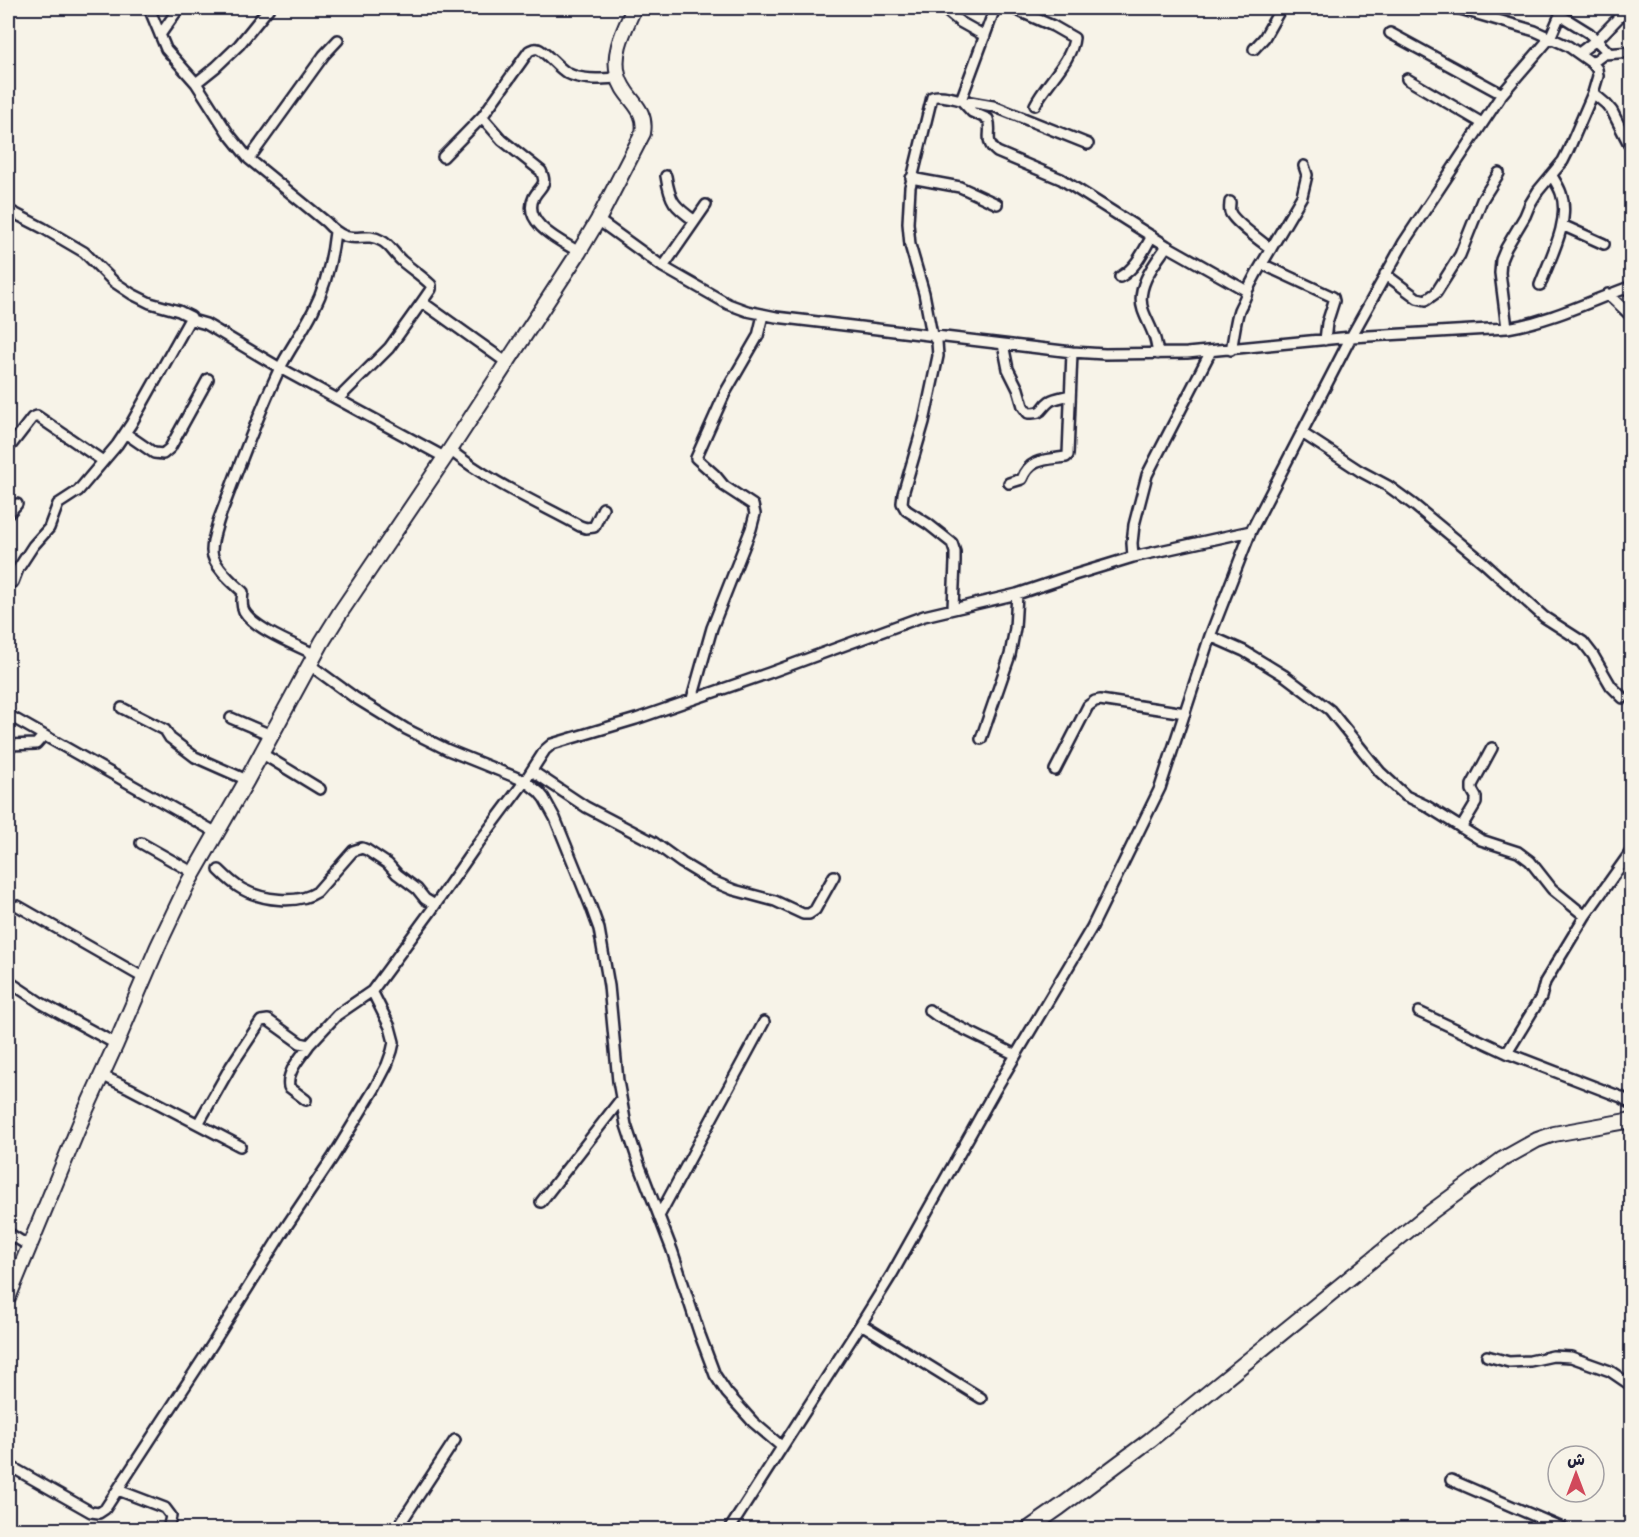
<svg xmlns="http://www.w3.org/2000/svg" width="1639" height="1537" font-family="Itim,'Playpen Sans Arabic',sans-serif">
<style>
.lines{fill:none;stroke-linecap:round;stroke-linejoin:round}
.street-casing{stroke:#22223b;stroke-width:14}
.secondary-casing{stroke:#22223b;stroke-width:18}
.street{stroke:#f7f3e8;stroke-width:9}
.secondary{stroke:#f7f3e8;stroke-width:14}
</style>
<rect width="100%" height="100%" fill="#f7f3e8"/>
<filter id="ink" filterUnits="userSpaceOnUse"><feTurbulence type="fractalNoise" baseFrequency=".0167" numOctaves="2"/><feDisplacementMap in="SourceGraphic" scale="12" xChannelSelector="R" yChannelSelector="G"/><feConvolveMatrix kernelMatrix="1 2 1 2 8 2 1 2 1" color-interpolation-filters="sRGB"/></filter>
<g filter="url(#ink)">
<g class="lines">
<defs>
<path id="street" d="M149,8L166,49L196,83L228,133L249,159L326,222C351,250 361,229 382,241C390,245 395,255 402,261C411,269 422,276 431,285V289L422,302L389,348L338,399
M943,8L960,22L985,36
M1012,8L1053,26L1074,38C1072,61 1045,84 1035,105
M1457,8L1535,31L1568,46L1592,63L1597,69L1598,76L1593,93L1568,151L1563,161L1538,191L1530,204L1525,216L1506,248L1501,260L1500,273L1507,328
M1560,15L1589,33L1609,53
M1390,33L1502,94
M160,35L179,8
M1254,49L1264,38L1281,8
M1579,53L1600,37L1628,8
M1592,63L1604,54L1632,52
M1407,79L1482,123
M196,83L216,67L239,45L269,8
M1593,93L1606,104L1612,111L1632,150
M961,100L972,112L988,119C993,133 983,141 997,152L1061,179L1167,246L1247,291C1246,298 1242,303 1239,310C1235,322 1234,337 1231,350
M964,103L970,102L993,106L1088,144
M482,117L502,140L541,171C548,186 540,186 534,197C521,223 561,241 579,252
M443,157L482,117L529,51C533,49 534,48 538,49C545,51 558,68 567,73C582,81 602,79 618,78
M249,159L324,55L338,40
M666,176C670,202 674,206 695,221
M911,178L960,187L997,204
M1230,202C1230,205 1229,209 1230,212C1233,221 1262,242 1271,249
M8,210L43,228L84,252L114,282L132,294L150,303L179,311L191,317L192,320L206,324L280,368L444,457
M598,220L663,267L728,304L747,311L776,317L1072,352L1105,354L1187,353L1351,337L1507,328C1551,321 1590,301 1632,286
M1562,225L1604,244
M1262,264L1333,297L1334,301L1327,323L1325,340
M663,267L706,205
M1385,274L1417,298L1426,300L1436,293L1460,255L1482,200L1499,173
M1120,277C1136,268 1143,252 1152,236
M1540,285C1550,258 1571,221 1561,193C1559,187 1555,181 1552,176
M1247,291L1256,274L1302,196L1307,175L1304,166
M1608,294L1632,317
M422,302L506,362
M1003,344L1008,369L1018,389L1023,406L1028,413C1046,413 1039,409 1050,401C1055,398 1064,397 1070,395
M1158,354C1157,348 1156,341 1154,336C1151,327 1146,319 1143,310C1135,287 1155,263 1167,246
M125,433L154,453L163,454L170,448L208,379
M1302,433L1360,471L1388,486L1414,505L1483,562L1544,617L1583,642L1593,655L1611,686L1623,698
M12,444L32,418L37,416L103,461
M450,450C490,482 536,502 580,526L586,528L594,527L603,508
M1009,483L1022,479C1030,458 1046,460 1066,457L1068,455L1072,352
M8,514L17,504
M1133,557L1132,543L1134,525L1147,475L1211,351
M13,582L18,569L33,546L49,528L58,504L78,491L117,445L131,424L191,317
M953,608L955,562V552L952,543L928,524L906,510L902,503L903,494L924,422L938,356L937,342L932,335L924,293L910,245L908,223L910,187L932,97C940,94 952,98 961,100L995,8
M1210,636L1244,651L1285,676L1330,710L1380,772L1406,796L1425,805L1481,840L1518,852L1530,861L1552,889L1585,916L1545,982L1541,997L1507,1053L1621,1097L1632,1104
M316,655C296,645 254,629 244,611C241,605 242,599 243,592C233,583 212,565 212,551C212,540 216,529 219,519C238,469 256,419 279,370C289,350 303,331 313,311C326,286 332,259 335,232
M310,665L354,697L406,729L448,750L525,781L539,792L544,798L555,818L591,907L599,929L609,986L618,1081L626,1125L639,1164L672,1250L700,1335L715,1375L727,1393L753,1422L781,1446
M692,699L712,628L751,529L755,514L753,505L724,486L715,475L696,458L725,393L758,336L763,315
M122,708L165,730L170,738L195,757L247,780
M8,715L217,833
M231,718L271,735
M981,739L1010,655L1015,628L1017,594
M8,745L36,744L43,736
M261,753L320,789
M1055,770L1088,706L1095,701L1100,700L1185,713
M532,771L586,807L653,842L682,863L712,881L734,890L775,901L803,914H809L815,910L834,876
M1461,828L1476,803V797L1472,790V785L1492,748
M141,843L194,873
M219,870C226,877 233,884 242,889C262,900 297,905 317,892L353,851L362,848L367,850L388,864L397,874L417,889L425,899L435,905
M18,906L144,978
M1585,916L1632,850
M8,981L41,1003L116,1044
M929,1010L937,1016L1016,1055
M1419,1012L1507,1053
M103,1076L129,1088L240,1146
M306,1100L289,1087C286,1072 301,1057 309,1045
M198,1124L231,1066L261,1021L268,1020L300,1043L309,1045L337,1015L372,991L431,911L474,849L525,781L545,750L552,744L636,719L769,673L924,616L1017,594L1074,575L1133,557L1251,531
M541,1202L621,1099
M659,1216L764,1022
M8,1233L29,1246
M861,1324L981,1398
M1487,1356L1509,1362L1530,1361L1553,1356L1571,1357L1610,1371L1632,1386
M8,1465L91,1512L99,1513L105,1509L212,1345L284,1230L333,1157L375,1088L387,1065L392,1051L394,1042L390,1027L372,991
M1451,1480L1567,1530
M118,1490L165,1508L171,1516L168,1530
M340,1529V1530
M396,1530L455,1440
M729,1530L861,1324L892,1274L994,1092L1092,927L1160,788L1210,636L1251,531L1351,337L1404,242L1502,94L1550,38L1563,8"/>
<path id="secondary" d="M8,1298L84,1114L116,1044L158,946L188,883L247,780L322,642L340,613L450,450L579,252L598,220L643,133C648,106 623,99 618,75C612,51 625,29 634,8
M1027,1530L1060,1507L1150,1440L1431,1212L1503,1159L1537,1140L1554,1134L1632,1120"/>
</defs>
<!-- street casing -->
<use href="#street" class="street-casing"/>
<!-- secondary casing -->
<use href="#secondary" class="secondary-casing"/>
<!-- street -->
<use href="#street" class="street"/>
<!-- secondary -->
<use href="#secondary" class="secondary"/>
</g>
</g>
<!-- margin -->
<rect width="1639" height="1537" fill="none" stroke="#f7f3e8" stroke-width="30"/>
<rect x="15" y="15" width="1609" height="1507" fill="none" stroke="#22223b" stroke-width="2" filter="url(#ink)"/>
<!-- north arrow -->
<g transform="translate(1576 1474)"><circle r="28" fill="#f7f3e8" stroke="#a29fa3" stroke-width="1.5"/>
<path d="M0-4.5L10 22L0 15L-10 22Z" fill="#d1495b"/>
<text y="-9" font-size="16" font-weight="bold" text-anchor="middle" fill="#22223b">ش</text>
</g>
</svg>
